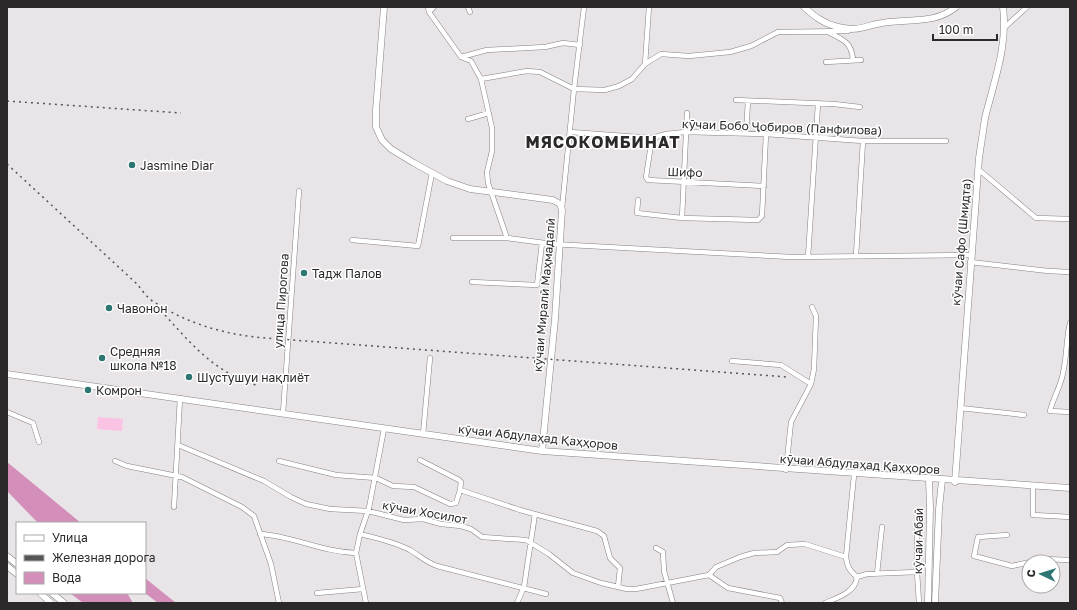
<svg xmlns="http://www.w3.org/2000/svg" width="1077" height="610" font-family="'Golos Text',sans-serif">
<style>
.green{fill:#fac3e3}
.water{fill:#d38fb9}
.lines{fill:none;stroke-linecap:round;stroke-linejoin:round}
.street-casing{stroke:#858183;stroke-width:5.5}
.secondary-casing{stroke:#858183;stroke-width:7}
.street{stroke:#fff;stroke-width:4.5}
.secondary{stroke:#fff;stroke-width:6}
.rail{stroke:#575456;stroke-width:1.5;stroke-dasharray:2 4;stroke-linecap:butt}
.poi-dot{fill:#2d7674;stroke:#fff;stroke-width:1.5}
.labels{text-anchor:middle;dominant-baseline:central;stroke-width:3;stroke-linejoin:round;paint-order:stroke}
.street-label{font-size:12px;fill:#2b292a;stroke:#fff}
.poi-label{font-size:12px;fill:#2b292a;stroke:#fff;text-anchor:start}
.district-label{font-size:16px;font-weight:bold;letter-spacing:1px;fill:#2b292a;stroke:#fff}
</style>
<rect width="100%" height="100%" fill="#e9e4e7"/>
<!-- green -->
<path class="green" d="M98,417L123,419L122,431L97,429Z"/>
<!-- water -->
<path class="water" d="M7,462L81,523H38L7,491Z
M145,578L176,603H158L145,593Z
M70,593H127L133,603H83Z"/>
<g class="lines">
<defs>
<path id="street" d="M428,7L429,12L461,57L471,61L481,79L527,71L540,72L574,89L562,208
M468,7L470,12
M584,7L574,89L605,90L619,86L632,79L645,64L661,54L689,56L730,52L751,46L778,32L848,31
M429,12L434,7
M1005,27L1027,7
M828,32C842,39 852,42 853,60
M461,57L487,50L545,47L563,43L580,45
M826,62L861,60
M645,64L649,7
M481,79L492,128V151L487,172L488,183L507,238L552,244L791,257L971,255
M736,100L834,104L860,107
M468,119L489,113
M570,132L652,138L666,134L685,132L766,134L863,141H946
M746,133L748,101
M652,138L646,177L648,180L764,186
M978,169L1036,218L1070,219
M638,200L637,213L682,218L758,220L762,216L766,134
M682,218L687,113
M453,238H507
M352,240L418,246L432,173
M856,256L863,141
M808,257L818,104
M970,262L1048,271L1070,272
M472,282L537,285L542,243
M1070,323C1066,339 1067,356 1063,373C1061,386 1053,398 1050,411L1070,412
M732,361L781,365L811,384
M960,408L1024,415
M7,412L33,423L39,442
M283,413L299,191
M423,434L430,358
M178,445L264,481L291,497L306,504L330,509L368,511L404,520L423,519L441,524L461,526L471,529L482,537L526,540L549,554L573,573L601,583L627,589H636L709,575L716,567L740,557L754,553L777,552L787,545L805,544L846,557
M420,460L459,480L461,482L460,490L520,510L597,531L604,536L610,558L620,568L618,587
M115,461L127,466L182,477L242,507L254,516L271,564L279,603
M279,461L336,475L376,478L393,486L414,487L450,504L456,503L460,490
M786,470L791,422L811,384L814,369L816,316L812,307
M1033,487V515L1070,517
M174,507L180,398
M917,525V572L919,603
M260,534C293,536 322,552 356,553
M360,534C377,538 395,542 410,550C420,556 426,562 437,566L546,594
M1007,535L978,537L974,556L1012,566L1044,559L1070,560
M656,548L663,552L664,571L673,603
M877,574L882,527
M709,575L728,588L780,598L782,603
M857,577L867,574L917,572
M317,593L363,589
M366,603L356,553L360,534L369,508L384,429
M517,603L524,587L535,514
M825,603C837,598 856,592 857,577C850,571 847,567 846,557L854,475"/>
<path id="secondary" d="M384,7L376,110V127L382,140L391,149L414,163L447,181L470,189L553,200L560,204L562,210L555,319L542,451
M804,7C814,16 824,24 838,27C859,32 863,26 882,23C908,18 934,25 956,7
M7,374L542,451L1070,488
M955,482L979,158C981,145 983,131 985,118C994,81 1008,46 1003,7
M7,556L17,564
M7,566L17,574
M40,593L51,603
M52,593L64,603
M928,603L930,508L929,479
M935,603L939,509L942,480"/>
</defs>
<!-- street casing -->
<use href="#street" class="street-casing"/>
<!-- secondary casing -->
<use href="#secondary" class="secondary-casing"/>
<!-- street -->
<use href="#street" class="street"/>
<!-- secondary -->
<use href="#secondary" class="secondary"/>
<!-- rail -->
<path class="rail" d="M7,101L181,113
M7,164L137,284C142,290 147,298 154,302C188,324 226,335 266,338L787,377
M157,306C186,338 212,372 256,385"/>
</g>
<!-- markers -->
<g class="poi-dot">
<circle cx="132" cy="165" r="4"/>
<circle cx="304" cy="273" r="4"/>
<circle cx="109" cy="308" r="4"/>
<circle cx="102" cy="358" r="4"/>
<circle cx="189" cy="377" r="4"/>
<circle cx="88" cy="390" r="4"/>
</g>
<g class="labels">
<!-- street labels -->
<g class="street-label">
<text transform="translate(782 127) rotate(2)">кӯчаи Бобо Ҷобиров (Панфилова)</text>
<text transform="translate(685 172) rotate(2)">Шифо</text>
<text transform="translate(961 242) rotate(-85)">кӯчаи Сафо (Шмидта)</text>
<text transform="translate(544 295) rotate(-85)">кӯчаи Миралӣ Маҳмадалӣ</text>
<text transform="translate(281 301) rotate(-86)">улица Пирогова</text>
<text transform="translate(538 437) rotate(6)">кӯчаи Абдулаҳад Қаҳҳоров</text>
<text transform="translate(860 464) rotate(4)">кӯчаи Абдулаҳад Қаҳҳоров</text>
<text transform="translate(425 512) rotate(10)">кӯчаи Хосилот</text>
<text transform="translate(918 541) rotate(-89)">кӯчаи Абаӣ</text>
</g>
<!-- poi labels -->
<g class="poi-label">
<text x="140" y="165">Jasmine Diar</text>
<text x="312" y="273">Тадж Палов</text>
<text x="117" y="308">Чавонон</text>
<text x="110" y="351">Средняя<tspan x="110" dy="14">школа №18</tspan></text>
<text x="197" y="377">Шустушуи нақлиёт</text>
<text x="96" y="390">Комрон</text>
</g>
<!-- district labels -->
<g class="district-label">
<text x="603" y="142">МЯСОКОМБИНАТ</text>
</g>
</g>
<!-- border -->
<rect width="1077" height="610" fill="none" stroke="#2b292a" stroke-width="16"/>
<!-- legend -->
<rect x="16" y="522" width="130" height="72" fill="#ffffff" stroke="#aaa9aa"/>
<rect x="24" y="535" width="20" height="6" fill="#ffffff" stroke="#aaa9aa"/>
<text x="52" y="542" font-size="12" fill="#2b292a">Улица</text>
<rect x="24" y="555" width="20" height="6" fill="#575456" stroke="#aaa9aa"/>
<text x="52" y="562" font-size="12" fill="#2b292a">Железная дорога</text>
<rect x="24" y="572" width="20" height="12" fill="#d38fb9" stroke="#aaa9aa"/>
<text x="52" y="582" font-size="12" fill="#2b292a">Вода</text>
<!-- north arrow -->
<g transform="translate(1041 574) rotate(274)"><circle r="19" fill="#ffffff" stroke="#aaa9aa"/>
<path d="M0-3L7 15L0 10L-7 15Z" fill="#2d7674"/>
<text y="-6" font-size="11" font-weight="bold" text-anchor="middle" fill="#2b292a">С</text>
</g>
<!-- scale -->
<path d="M933 34v6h64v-6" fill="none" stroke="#2b292a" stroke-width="2"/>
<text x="939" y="34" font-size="12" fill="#2b292a" stroke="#ffffff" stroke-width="3" paint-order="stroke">100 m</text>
</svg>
